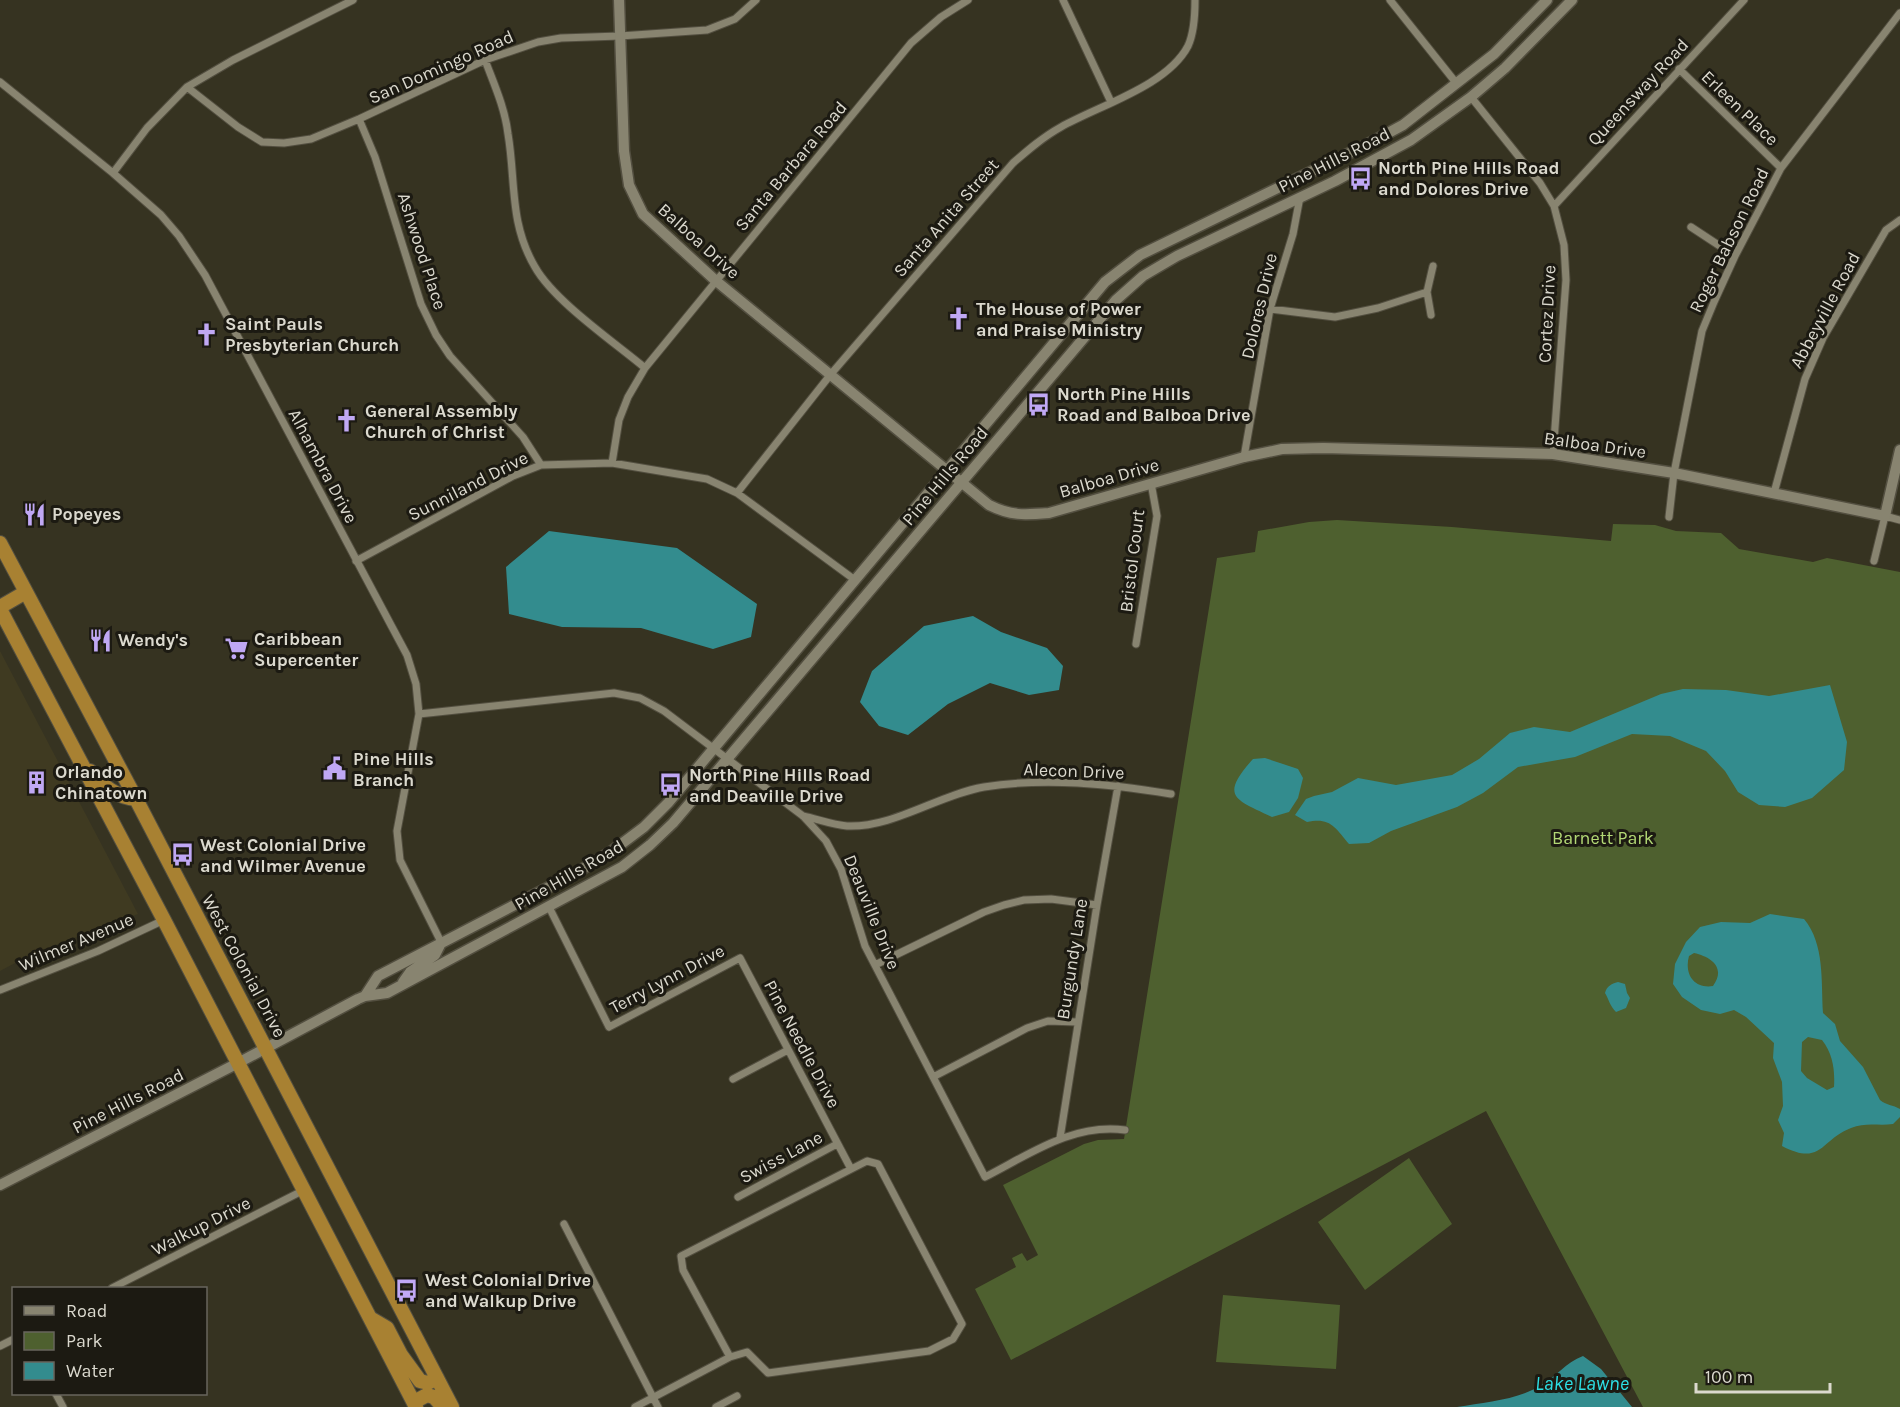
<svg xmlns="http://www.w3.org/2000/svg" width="1900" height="1407" font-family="Karla,sans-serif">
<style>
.built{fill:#3f3a21}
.green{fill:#4e602f}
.water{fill:#338c8e;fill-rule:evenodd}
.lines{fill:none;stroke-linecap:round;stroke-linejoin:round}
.street-casing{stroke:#534f40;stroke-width:9}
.secondary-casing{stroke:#534f40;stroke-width:13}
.highway-casing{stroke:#534f40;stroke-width:16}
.street{stroke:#888470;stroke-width:7}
.secondary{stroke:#888470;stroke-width:10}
.highway{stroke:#a88132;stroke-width:14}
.labels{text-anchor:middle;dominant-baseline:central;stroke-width:6;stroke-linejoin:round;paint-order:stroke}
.street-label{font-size:18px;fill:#dbd9ce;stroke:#1c1a12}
.poi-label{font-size:18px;font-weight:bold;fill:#dbd9ce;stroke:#1c1a12;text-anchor:start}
.park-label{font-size:18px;fill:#b3d975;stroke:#1c1a12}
.water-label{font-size:20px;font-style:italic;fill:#2ddfe4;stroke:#1c1a12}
</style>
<rect width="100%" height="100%" fill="#363321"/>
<!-- built -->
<path class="built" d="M0,651L138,914L34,953L0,971Z"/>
<!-- green -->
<path class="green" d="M1337,520L1452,527L1611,541L1613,524L1655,525L1676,531L1721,533L1739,549L1813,562L1827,558L1900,572V1407H1643L1486,1111L1011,1360L975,1289L1016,1267L1012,1258L1022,1253L1027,1261L1038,1255L1003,1185L1084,1144L1098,1140L1124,1139L1217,558L1255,552L1258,531L1309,522Z
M1409,1158L1452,1224L1365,1290L1318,1222Z
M1223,1295L1340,1305L1336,1369L1216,1362Z"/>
<!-- water -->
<path class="water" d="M549,531L677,548L757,604L751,637L713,649L641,628L562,627L509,614L506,567Z
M973,616L1001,632L1047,648L1063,666L1059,690L1029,695L990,683L948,704L908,735L879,726L860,702L872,671L924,626Z
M1830,685L1847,742L1844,770L1812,798L1785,807L1759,805L1738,792L1725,771L1706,751L1670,736L1632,734L1575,757L1518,767L1483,793L1457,807L1391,831L1369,843L1349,844C1335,827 1330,817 1307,822L1295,815L1306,799L1314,796L1332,792L1358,778L1396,785L1452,775L1479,759L1510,733L1534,727L1570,732L1661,694L1683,689L1726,690L1769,696Z
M1265,758L1298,769L1303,778L1298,798L1289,812L1272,817C1235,799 1219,797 1253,759Z
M1770,914L1804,919C1825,944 1821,982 1823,1013L1835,1024L1840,1041L1863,1067L1880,1100C1886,1105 1893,1105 1900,1109V1117L1893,1124C1878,1126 1865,1122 1851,1128C1821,1139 1822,1167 1782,1146L1784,1133L1778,1120L1783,1106L1782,1082L1773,1058L1774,1043L1746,1017L1734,1010L1720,1014L1701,1010L1682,997L1673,984L1675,964L1686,942L1700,927L1721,922L1750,923ZM1694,953C1712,957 1726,968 1713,986C1694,989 1684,974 1689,956ZM1808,1037L1822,1040C1833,1054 1835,1070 1834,1087L1827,1090L1807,1078L1801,1071L1802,1042Z
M1618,982L1625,984L1627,993L1630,998L1626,1008L1616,1012C1610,1006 1609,1000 1605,993C1607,986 1611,984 1618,982Z
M1583,1356L1601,1369L1632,1407H1457C1485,1402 1516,1400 1540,1386C1556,1377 1566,1362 1583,1356Z"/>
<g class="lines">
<defs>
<path id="street" d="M1063,0L1111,102
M1390,0L1457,84
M485,60C494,84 505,108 508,134C516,181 509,223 535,267C554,301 614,342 645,368
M1679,69L1781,168
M0,82L113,173L161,215L179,236L205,275L392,627L407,655L416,684L419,714L397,831L400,860L441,942
M187,87L238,127L262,142L284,143L311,139L359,119L485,60L538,42L561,38L620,36L707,30L735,19L756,0
M1471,97L1540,183L1554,206L1564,245L1566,280L1553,454
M359,119L375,157L421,304L436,335L450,356L523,437L541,465
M113,173L147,128L187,87L233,60L353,0
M1554,206L1744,0
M1691,227L1735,256
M1270,309L1335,317L1378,308L1427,292
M1431,315L1427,292L1433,266
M1244,457L1270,309L1293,234L1300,197
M612,463L619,420L628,397L645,368L911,43L941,17L968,0
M737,493L831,374L1013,163C1028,150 1043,137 1061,127C1100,105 1167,86 1188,46C1194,33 1195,14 1195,0
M1774,493L1805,379L1823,338L1886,230L1900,220
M1669,517L1674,473L1702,331L1714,302L1735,256L1781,168L1900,13
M356,561L513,476L541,465L612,463L707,479L737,493L855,580
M1874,561L1885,516L1900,520
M1136,644L1157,516L1151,483
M419,714L614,693L640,698L664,711L803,816L826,841L841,869L865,946L985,1177C1030,1154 1073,1123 1125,1130
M803,816C817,819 833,825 847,826C893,828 938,795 984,787C1046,777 1109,784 1171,794
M549,907L609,1027L740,958L851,1169
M875,965L984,912L1004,905L1024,900L1051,899L1097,905
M0,990L98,951L164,920
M933,1077L1027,1028L1048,1021L1077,1022
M733,1079L788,1050
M1060,1138L1097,905L1118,786
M738,1197L837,1144
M564,1224L658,1407
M112,1288L304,1190
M0,1346L14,1339
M56,1394L63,1407
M635,1407L730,1357L747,1352L768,1373L929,1351L953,1339L962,1324L878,1164L867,1161L681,1256L683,1270L730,1357
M716,1407L737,1396"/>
<path id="secondary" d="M619,0L624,151L629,185L643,214L715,280L989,505C1011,516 1024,515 1049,513L1244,457L1282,449L1323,448L1553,454L1674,473L1885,516L1900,450
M403,982L410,972L435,955L441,943
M365,996L378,976L576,873L612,851L644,827L668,803L1105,282L1140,255L1366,145L1403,125L1494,54L1547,0
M0,1185L238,1063L358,999L365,996L387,993L622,867L650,845L673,823L1116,300L1143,276L1177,256L1335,181L1411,140L1471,97L1505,68L1572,0"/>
<path id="highway" d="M0,543L136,799L452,1407
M0,607L26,592
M0,609L164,920L416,1407
M90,771C103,786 116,797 136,799
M370,1318L387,1328L401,1355L420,1381L428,1383L437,1378
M414,1402L427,1395L434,1397L443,1407"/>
</defs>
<!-- street casing -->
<use href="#street" class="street-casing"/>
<!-- secondary casing -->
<use href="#secondary" class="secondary-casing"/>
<!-- highway casing -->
<use href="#highway" class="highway-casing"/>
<!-- street -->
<use href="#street" class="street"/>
<!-- secondary -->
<use href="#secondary" class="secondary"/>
<!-- highway -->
<use href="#highway" class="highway"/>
</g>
<!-- icons -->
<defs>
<symbol id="bus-bare" viewBox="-9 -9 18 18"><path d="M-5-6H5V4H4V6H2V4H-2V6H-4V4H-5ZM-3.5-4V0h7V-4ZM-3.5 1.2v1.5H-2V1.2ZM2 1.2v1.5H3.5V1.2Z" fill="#c0a8f4" stroke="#1c1a12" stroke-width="2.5" paint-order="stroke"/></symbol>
<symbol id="church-bare" viewBox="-9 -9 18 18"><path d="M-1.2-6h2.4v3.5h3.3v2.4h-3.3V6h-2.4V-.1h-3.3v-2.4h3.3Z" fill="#c0a8f4" stroke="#1c1a12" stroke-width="2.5" paint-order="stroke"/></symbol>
<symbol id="restaurant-bare" viewBox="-9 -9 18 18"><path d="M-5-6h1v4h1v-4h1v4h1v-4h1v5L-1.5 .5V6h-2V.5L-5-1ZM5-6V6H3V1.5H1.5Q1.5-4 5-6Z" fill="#c0a8f4" stroke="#1c1a12" stroke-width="2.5" paint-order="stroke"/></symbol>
<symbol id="supermarket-bare" viewBox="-9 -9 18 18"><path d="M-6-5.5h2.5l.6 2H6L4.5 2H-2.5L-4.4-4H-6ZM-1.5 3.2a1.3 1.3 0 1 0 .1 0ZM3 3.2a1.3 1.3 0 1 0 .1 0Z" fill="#c0a8f4" stroke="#1c1a12" stroke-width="2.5" paint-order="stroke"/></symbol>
<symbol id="civic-bare" viewBox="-9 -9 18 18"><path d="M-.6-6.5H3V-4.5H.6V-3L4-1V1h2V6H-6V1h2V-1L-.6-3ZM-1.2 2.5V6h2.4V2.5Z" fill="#c0a8f4" stroke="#1c1a12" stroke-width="2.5" paint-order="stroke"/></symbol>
<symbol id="building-bare" viewBox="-9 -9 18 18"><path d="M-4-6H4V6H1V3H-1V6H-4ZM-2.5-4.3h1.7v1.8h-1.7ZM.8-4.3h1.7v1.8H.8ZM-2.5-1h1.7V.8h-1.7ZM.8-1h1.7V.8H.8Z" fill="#c0a8f4" stroke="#1c1a12" stroke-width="2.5" paint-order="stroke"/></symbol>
</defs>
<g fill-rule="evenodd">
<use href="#bus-bare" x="1344" y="162" width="33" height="33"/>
<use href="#church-bare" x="942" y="302" width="33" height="33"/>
<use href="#church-bare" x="190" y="318" width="33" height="33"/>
<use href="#bus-bare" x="1022" y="388" width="33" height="33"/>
<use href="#church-bare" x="330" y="404" width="33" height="33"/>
<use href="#restaurant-bare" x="18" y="498" width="33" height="33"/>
<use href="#restaurant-bare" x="84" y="624" width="33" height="33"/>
<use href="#supermarket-bare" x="220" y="632" width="33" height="33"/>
<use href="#civic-bare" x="318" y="752" width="33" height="33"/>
<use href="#building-bare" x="20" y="766" width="33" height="33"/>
<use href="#bus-bare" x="654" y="768" width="33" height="33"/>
<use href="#bus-bare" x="166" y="838" width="33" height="33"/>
<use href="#bus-bare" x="390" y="1274" width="33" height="33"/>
</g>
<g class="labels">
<!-- street labels -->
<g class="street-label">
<text transform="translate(441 67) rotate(-24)">San Domingo Road</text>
<text transform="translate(1638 92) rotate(-47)">Queensway Road</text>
<text transform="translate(1740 108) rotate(44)">Erleen Place</text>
<text transform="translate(1334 160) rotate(-27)">Pine Hills Road</text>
<text transform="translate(791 166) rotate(-50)">Santa Barbara Road</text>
<text transform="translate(946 218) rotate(-49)">Santa Anita Street</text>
<text transform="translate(1729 240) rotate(-64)">Roger Babson Road</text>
<text transform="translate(699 241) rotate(42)">Balboa Drive</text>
<text transform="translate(422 251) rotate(72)">Ashwood Place</text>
<text transform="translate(1259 306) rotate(-77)">Dolores Drive</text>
<text transform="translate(1825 310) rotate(-62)">Abbeyville Road</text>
<text transform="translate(1547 314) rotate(-87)">Cortez Drive</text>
<text transform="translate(1595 445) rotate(8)">Balboa Drive</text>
<text transform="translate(323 466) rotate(62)">Alhambra Drive</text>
<text transform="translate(945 476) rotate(-50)">Pine Hills Road</text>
<text transform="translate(1109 478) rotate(-16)">Balboa Drive</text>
<text transform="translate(468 486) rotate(-27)">Sunniland Drive</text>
<text transform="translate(1132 561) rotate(-83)">Bristol Court</text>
<text transform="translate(1074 771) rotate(2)">Alecon Drive</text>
<text transform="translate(569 875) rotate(-30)">Pine Hills Road</text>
<text transform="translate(872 912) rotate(68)">Deauville Drive</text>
<text transform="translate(76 942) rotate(-23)">Wilmer Avenue</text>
<text transform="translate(1072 959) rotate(-81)">Burgundy Lane</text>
<text transform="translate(244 966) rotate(62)">West Colonial Drive</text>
<text transform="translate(667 979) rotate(-28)">Terry Lynn Drive</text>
<text transform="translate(802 1044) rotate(62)">Pine Needle Drive</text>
<text transform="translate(128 1101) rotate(-27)">Pine Hills Road</text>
<text transform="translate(781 1157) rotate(-28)">Swiss Lane</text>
<text transform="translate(201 1226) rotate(-27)">Walkup Drive</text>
</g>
<!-- poi labels -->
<g class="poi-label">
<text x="1378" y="168">North Pine Hills Road<tspan x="1378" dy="21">and Dolores Drive</tspan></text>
<text x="976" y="309">The House of Power<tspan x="976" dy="21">and Praise Ministry</tspan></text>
<text x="225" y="324">Saint Pauls<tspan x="225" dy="21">Presbyterian Church</tspan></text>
<text x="1057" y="394">North Pine Hills<tspan x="1057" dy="21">Road and Balboa Drive</tspan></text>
<text x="365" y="411">General Assembly<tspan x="365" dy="21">Church of Christ</tspan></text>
<text x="52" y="514">Popeyes</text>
<text x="254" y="639">Caribbean<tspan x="254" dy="21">Supercenter</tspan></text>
<text x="118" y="640">Wendy's</text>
<text x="353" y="759">Pine Hills<tspan x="353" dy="21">Branch</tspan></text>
<text x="55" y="772">Orlando<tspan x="55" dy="21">Chinatown</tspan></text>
<text x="689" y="775">North Pine Hills Road<tspan x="689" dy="21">and Deaville Drive</tspan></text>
<text x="200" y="845">West Colonial Drive<tspan x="200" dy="21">and Wilmer Avenue</tspan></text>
<text x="425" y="1280">West Colonial Drive<tspan x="425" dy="21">and Walkup Drive</tspan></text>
</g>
<!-- park labels -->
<g class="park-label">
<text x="1603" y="838">Barnett Park</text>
</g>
<!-- water labels -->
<g class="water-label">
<text x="1582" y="1383">Lake Lawne</text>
</g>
</g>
<!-- legend -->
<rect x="12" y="1287" width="195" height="108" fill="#1c1a12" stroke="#68665d" stroke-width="1.5"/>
<rect x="24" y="1306" width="30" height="9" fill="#888470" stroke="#68665d" stroke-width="1.5"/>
<text x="66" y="1317" font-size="18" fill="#dbd9ce">Road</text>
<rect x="24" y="1332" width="30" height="18" fill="#4e602f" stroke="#68665d" stroke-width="1.5"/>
<text x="66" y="1347" font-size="18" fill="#dbd9ce">Park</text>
<rect x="24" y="1362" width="30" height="18" fill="#338c8e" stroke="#68665d" stroke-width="1.5"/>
<text x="66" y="1377" font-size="18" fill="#dbd9ce">Water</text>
<!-- scale -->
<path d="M1696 1383v9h134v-9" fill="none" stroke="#dbd9ce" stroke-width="3"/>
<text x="1705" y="1383" font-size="18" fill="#dbd9ce" stroke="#1c1a12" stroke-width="4.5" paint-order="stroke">100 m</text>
</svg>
